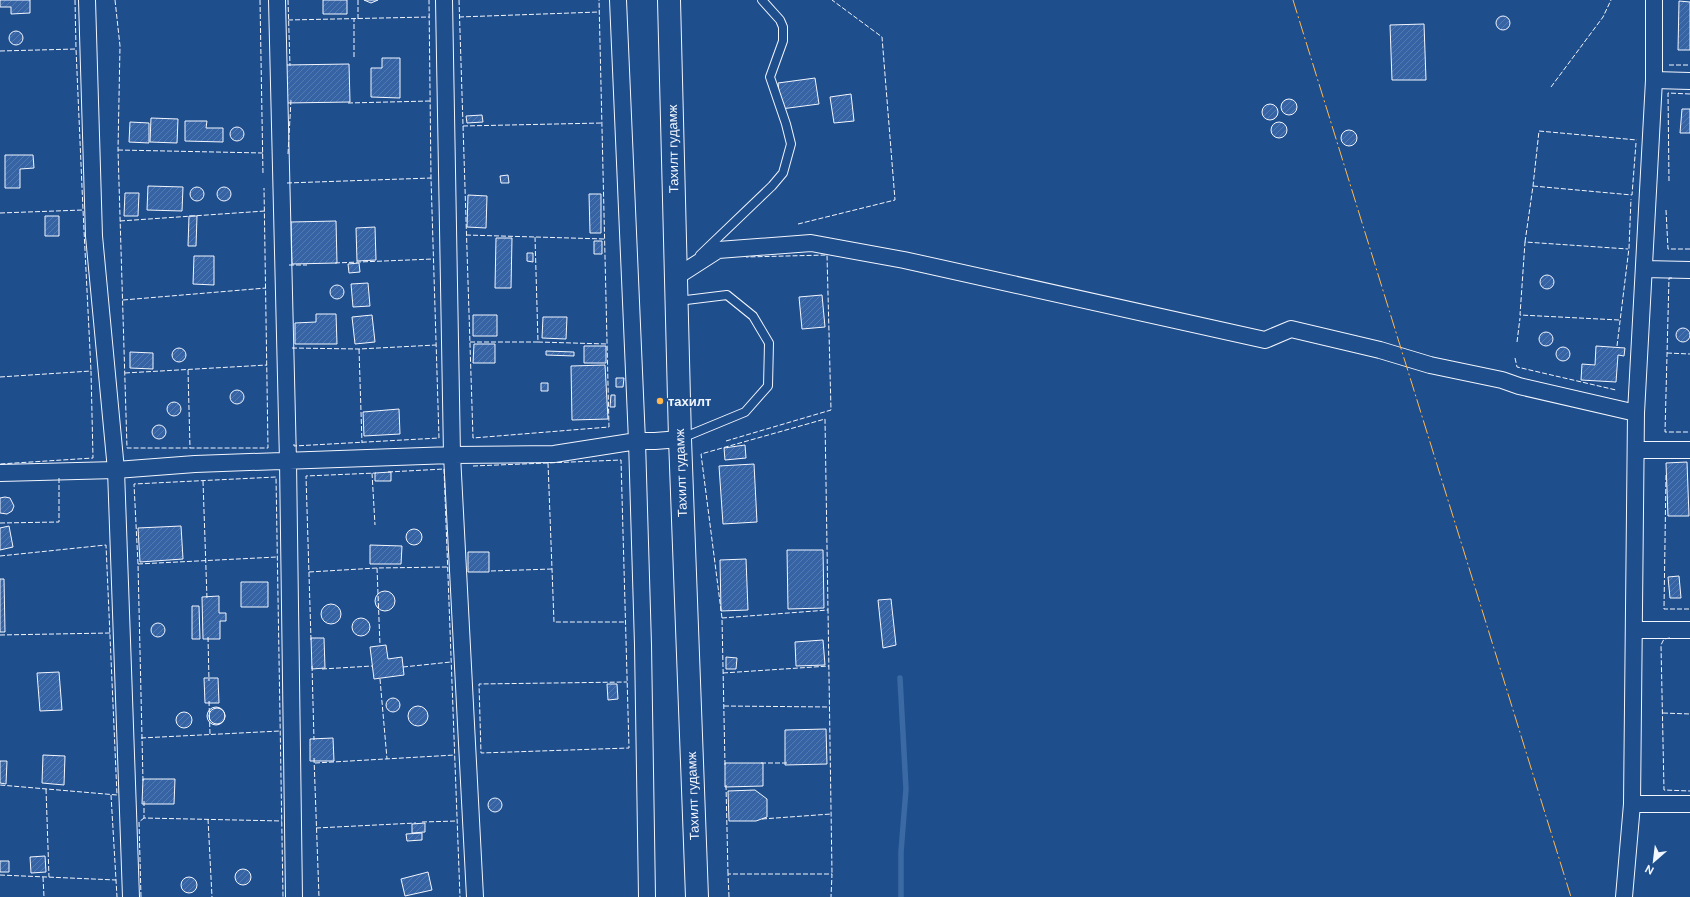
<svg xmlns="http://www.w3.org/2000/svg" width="1690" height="897" font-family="'DM Sans',sans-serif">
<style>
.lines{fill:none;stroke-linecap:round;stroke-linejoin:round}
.stream{stroke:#3b69a3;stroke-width:5.5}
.building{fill:url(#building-hatch);stroke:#f2f6ff}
.lane-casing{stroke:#f2f6ff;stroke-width:10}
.street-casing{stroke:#f2f6ff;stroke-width:18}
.secondary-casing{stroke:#f2f6ff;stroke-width:24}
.lane{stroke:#1f4e8c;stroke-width:8}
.street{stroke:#1f4e8c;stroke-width:16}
.secondary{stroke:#1f4e8c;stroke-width:22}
.fence{stroke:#f2f6ff;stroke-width:1;stroke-dasharray:5 2;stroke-linecap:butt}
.power{stroke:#ffb74d;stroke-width:1;stroke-dasharray:14 3 2 3;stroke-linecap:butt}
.poi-dot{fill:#ffb74d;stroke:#1f4e8c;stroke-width:1.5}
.labels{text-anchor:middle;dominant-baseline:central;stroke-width:3;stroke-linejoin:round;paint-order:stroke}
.street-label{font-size:13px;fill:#f2f6ff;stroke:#1f4e8c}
.poi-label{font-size:13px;font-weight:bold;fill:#f2f6ff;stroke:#1f4e8c;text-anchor:start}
</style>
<defs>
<pattern id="building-hatch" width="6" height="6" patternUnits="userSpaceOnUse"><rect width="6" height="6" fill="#3563a3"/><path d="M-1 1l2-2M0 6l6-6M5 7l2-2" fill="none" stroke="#537ab1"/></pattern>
</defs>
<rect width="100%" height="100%" fill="#1f4e8c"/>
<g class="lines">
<!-- stream -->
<path class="stream" d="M900,678L906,789L901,852V897"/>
</g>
<!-- building -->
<path class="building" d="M0,0H30V13L11,14V7H0Z
M323,0H347V14H323Z
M364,0H378L371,3Z
M1679,1L1690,2V50H1678Z
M1496 23a7 7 0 1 1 14 0a7 7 0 1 1-14 0Z
M1424,24L1426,80H1392L1390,25Z
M9 38a7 7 0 1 1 14 0a7 7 0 1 1-14 0Z
M382,58H400V98L371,97V68H382Z
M349,64L350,102L286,103L285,65Z
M815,78L819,104L781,109L778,83Z
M851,94L854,121L834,123L830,97Z
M1281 107a8 8 0 1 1 16 0a8 8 0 1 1-16 0Z
M1262 112a8 8 0 1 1 16 0a8 8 0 1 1-16 0Z
M1682,109H1690V133H1680Z
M482,115L483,122L467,123L466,116Z
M151,118L178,119L177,143L150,142Z
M185,121H207L206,128H223V142L185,141Z
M1271 130a8 8 0 1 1 16 0a8 8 0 1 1-16 0Z
M130,122L149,123V143L129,142Z
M230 134a7 7 0 1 1 14 0a7 7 0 1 1-14 0Z
M1341 138a8 8 0 1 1 16 0a8 8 0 1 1-16 0Z
M5,155H33L34,168L20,169V188H5Z
M508,175L509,183H501L500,176Z
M148,186L183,187L182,211L147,210Z
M190 194a7 7 0 1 1 14 0a7 7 0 1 1-14 0Z
M217 194a7 7 0 1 1 14 0a7 7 0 1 1-14 0Z
M125,193H139L138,216H124Z
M589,194H601V233H590Z
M468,195L487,196L486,228L467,227Z
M45,216H59V236H45Z
M189,216H197L196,246H188Z
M336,221L337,263L292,264L291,222Z
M375,227L376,260L357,261L356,228Z
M496,238H512L511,288H495Z
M594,241H602V254H594Z
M527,253H533V262L527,261Z
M194,256H214V285L193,284Z
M359,263L360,272L349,273L348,264Z
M1540 282a7 7 0 1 1 14 0a7 7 0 1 1-14 0Z
M368,283L370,306L353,307L351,284Z
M330 292a7 7 0 1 1 14 0a7 7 0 1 1-14 0Z
M822,295L825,327L802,329L799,297Z
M316,314H336L337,344H295V323L316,322Z
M372,315L375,342L355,344L352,317Z
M473,315H497V336H473Z
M543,317H567L566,339L542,338Z
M1676 335a7 7 0 1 1 14 0a7 7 0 1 1-14 0Z
M1539 339a7 7 0 1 1 14 0a7 7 0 1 1-14 0Z
M474,344H495V363H473Z
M584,346H606V363H584Z
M1596,346L1625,348L1624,356L1618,355L1616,382L1581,380L1582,364L1595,365Z
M1556 354a7 7 0 1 1 14 0a7 7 0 1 1-14 0Z
M172 355a7 7 0 1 1 14 0a7 7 0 1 1-14 0Z
M546,351L574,352V356L546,355Z
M130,352L153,353V369L130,368Z
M605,365L608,419L572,420L571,366Z
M616,378H624L623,387H616Z
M541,383H548V391H541Z
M230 397a7 7 0 1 1 14 0a7 7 0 1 1-14 0Z
M611,395H615V407H610Z
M167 409a7 7 0 1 1 14 0a7 7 0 1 1-14 0Z
M399,409L400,434L364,436L363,412Z
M152 432a7 7 0 1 1 14 0a7 7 0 1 1-14 0Z
M745,445L746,458L725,460L724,448Z
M1687,462L1689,516H1668L1666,463Z
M754,464L757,522L723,524L719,466Z
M391,472V481H375V473Z
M5,497L10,498L14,506L12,511L7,514L0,513V498Z
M9,526L13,547L0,550V528Z
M181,526L183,559L140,562L138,528Z
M406 537a8 8 0 1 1 16 0a8 8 0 1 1-16 0Z
M370,545L402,546L401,564H370Z
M787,550H823L824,608L788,609Z
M468,552H489V572H468Z
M746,559L748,610L721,611L720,560Z
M1679,576L1681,598H1670L1668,577Z
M0,579H4L5,632H0Z
M241,582H268V607H241Z
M375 601a10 10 0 1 1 20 0a10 10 0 1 1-20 0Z
M219,596V613H226V621H220V639H203L202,597Z
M891,599L896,645L883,648L878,600Z
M321 614a10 10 0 1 1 20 0a10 10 0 1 1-20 0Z
M192,606H199L200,639H192Z
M352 627a9 9 0 1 1 18 0a9 9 0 1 1-18 0Z
M151 630a7 7 0 1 1 14 0a7 7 0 1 1-14 0Z
M311,638H324L325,668L312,669Z
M823,640L825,665L796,666L795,642Z
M386,645L388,659L402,657L404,675L374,679L370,647Z
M726,657L737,658L736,669H726Z
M59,672L62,710L40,711L37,673Z
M204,678H218L219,703H205Z
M607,684H617L618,699L608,700Z
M386 705a7 7 0 1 1 14 0a7 7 0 1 1-14 0Z
M408 716a10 10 0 1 1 20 0a10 10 0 1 1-20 0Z
M207 716a9 9 0 1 1 18 0a9 9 0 1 1-18 0Z
M209 716a8 8 0 1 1 16 0a8 8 0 1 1-16 0Z
M176 720a8 8 0 1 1 16 0a8 8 0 1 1-16 0Z
M826,729L827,764L785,765V730Z
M333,738L334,761H310V739Z
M43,755L65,756L64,785L42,783Z
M0,761H7L6,784L0,783Z
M725,763H763V786L725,787Z
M143,779H175L174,804H142Z
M755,790L767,799V817L756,821H729L728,791Z
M488 805a7 7 0 1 1 14 0a7 7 0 1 1-14 0Z
M425,823V832L412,833V824Z
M422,833V840L407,841L406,834Z
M45,856L46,872L31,873L30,857Z
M0,861H9V872H0Z
M235 877a8 8 0 1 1 16 0a8 8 0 1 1-16 0Z
M428,872L432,890L405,896L401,879Z
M181 885a8 8 0 1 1 16 0a8 8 0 1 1-16 0Z"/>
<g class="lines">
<defs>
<path id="lane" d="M700,255L772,186L783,173L791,144L786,124L770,77L783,41V27L780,20L762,0
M678,301L727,295L753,316L769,343L768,386L745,412L682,438"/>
<path id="street" d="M87,0L94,236L116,470L131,897
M277,0L288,461L294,897
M444,0L452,455L475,897
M618,0L637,441L643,645L647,897
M1654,80L1690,81
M1644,269L1690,270
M676,277L718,250L811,243L904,260L1265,340L1291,329L1380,350L1430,365L1502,380L1519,386L1636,413
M1636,450H1690
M0,473L116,470L195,464L452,455L554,454L637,441H655L680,439
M1634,630H1690
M1632,804H1690
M1624,897L1632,804L1636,413L1654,80V0"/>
<path id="secondary" d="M669,0L680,439L697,897"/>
</defs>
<!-- lane casing -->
<use href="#lane" class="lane-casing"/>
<!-- street casing -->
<use href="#street" class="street-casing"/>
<!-- secondary casing -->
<use href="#secondary" class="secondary-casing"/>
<!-- lane -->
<use href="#lane" class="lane"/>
<!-- street -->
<use href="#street" class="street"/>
<!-- secondary -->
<use href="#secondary" class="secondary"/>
<!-- fence -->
<path class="fence" d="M75,0L76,49
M115,0L120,46L118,150L127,448H268L264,188
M260,0L263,175
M288,0L290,66
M358,0V19
M459,0L473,438L609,427L599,0
M459,17L599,12
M288,20L429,17
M0,51L76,49L83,210
M354,57V19
M1669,65H1690
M1551,87L1603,17L1611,0
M348,103L430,101
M463,126L602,123
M118,150L263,153
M288,154L291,100
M1669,181L1668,93L1690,94
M287,183L431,178
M1533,186L1632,195L1636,143
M1666,210L1668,249H1690
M0,213L83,210L91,371
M120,221L265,211
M798,224L895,200L882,37L832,0
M466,235L605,239
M535,237L538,342L607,344
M1525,242L1533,186L1539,131L1637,140
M335,263L433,259
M289,265H307
M1672,278H1669L1665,432H1690
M123,300L266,288
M1619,320L1520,315L1525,242L1628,249
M470,342H538
M1517,342L1520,318
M1617,346L1629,248L1631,199
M292,348L359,349L436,345
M359,349L362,443
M1667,353L1690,354
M1515,358L1517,367L1616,390
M188,370L190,448
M125,373L267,365
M0,377L91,371L93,458L0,464
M726,441L831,410L827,255L746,257
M294,444V446L439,438L431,178L429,0
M548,463L554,622H626
M473,466L621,460L629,748L481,753L479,684L627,682
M388,472L444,469L460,897
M372,473L375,525
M1666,475L1664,609H1690
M203,481L207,599
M0,523L59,522V477
M0,556L106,545L117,795L0,785
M138,564L277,557
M377,568L380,645
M491,571L552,569
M309,572L377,568L448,567
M722,618L701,454L825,419L828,610
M0,635L110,633
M208,637L209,681
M1670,638L1664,639L1661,645L1664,790L1690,791
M311,640L306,476L376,473
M312,666L314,740
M403,667L451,662
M322,669L372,666
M723,673L829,666
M380,679L387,759
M209,701L210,734
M724,706L830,707
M1663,713L1690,714
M141,738L280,731
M314,758L319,897
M315,763L455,755
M761,763H787
M725,765L722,618L828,610L832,874
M143,781L138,564L134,484L276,477L283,897
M726,785L728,874
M46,789L49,877
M111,795L117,897
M144,801V818L282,821
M208,819L212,897
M762,819L831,814
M422,822L457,821
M316,828L416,823
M0,875L116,880
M43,877L44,897
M141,897L139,822L144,818
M729,897L728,874H832L831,897"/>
<!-- power -->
<path class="power" d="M1293,0L1571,897"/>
</g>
<!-- markers -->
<circle class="poi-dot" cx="660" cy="401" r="4"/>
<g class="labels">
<!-- street labels -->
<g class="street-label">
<text transform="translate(673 149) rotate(-91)">Тахилт гудамж</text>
<text transform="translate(681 473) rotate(-92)">Тахилт гудамж</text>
<text transform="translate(693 796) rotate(-92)">Тахилт гудамж</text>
</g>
<!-- poi labels -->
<g class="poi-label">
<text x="668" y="401">тахилт</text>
</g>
</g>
<!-- north arrow -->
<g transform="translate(1654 861) rotate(208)" stroke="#1f4e8c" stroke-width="3" paint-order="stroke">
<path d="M0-3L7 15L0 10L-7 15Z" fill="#f2f6ff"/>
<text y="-6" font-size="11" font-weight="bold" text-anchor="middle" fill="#f2f6ff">N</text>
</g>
</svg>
